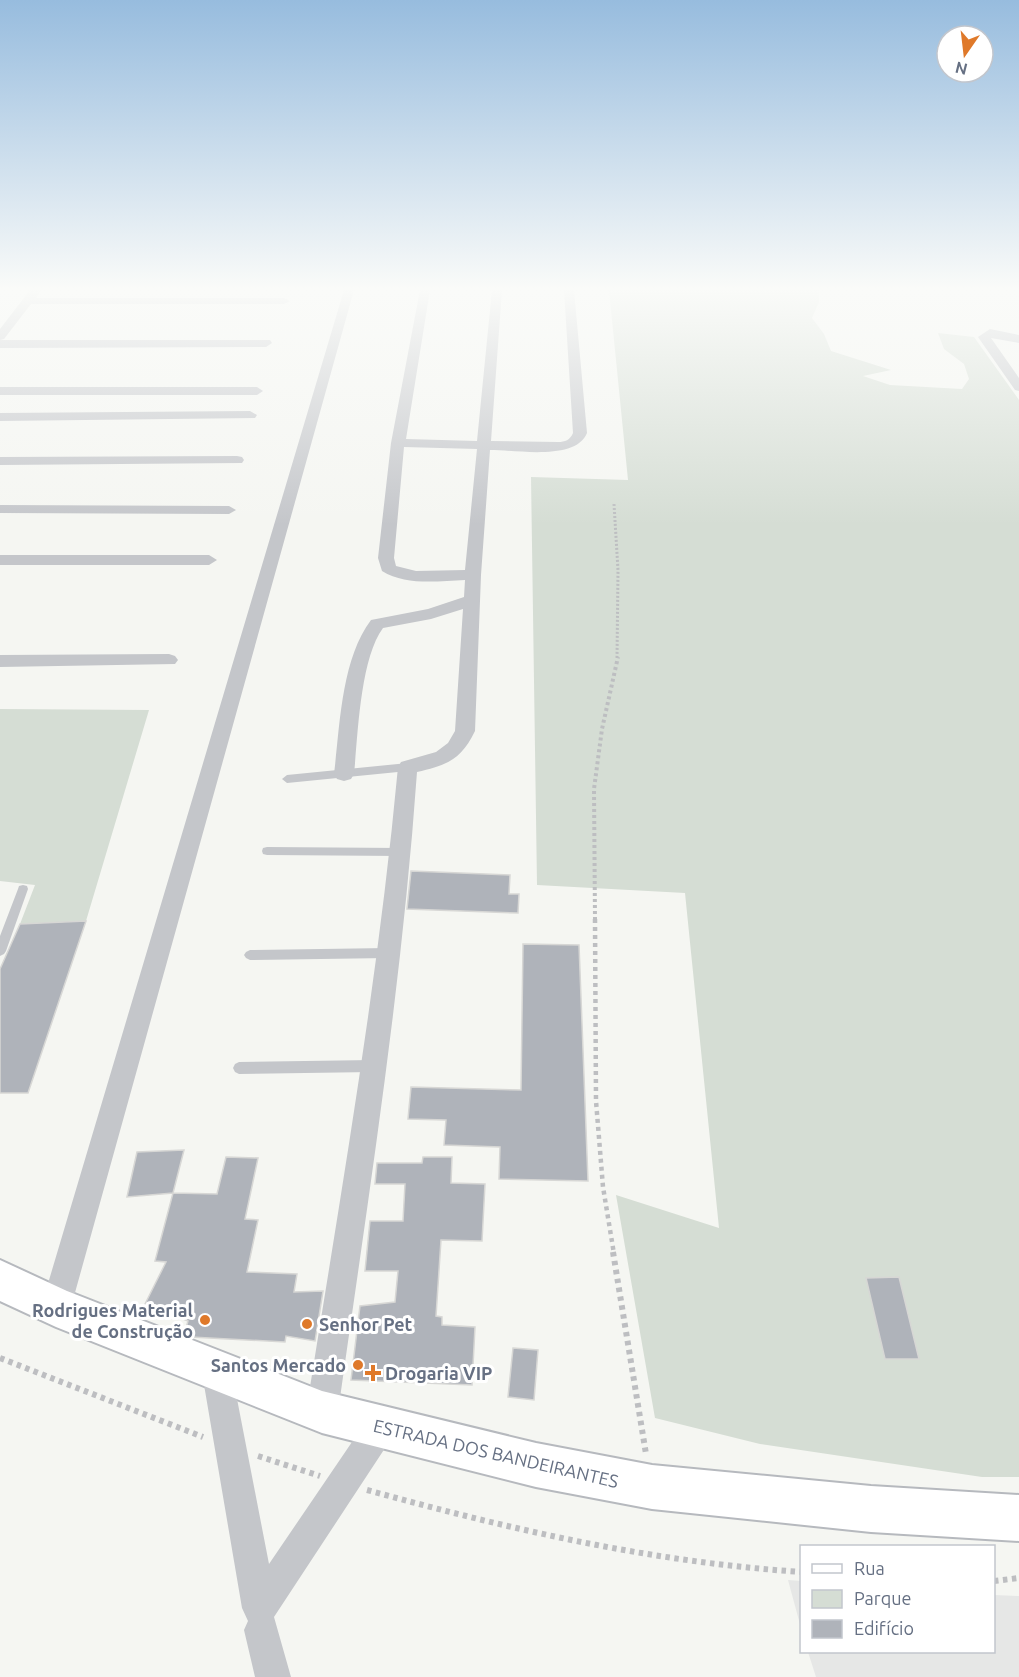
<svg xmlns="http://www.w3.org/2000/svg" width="1019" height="1677" font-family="Ubuntu,sans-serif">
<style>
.built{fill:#e6e7e6}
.green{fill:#d5ddd4}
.building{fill:#afb3ba;stroke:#d7d7d5;stroke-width:1.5}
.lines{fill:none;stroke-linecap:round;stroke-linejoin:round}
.secondary-casing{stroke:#b6b9be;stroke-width:4}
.path-far3{stroke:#bdbec1;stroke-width:3;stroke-dasharray:2 2;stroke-linecap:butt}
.path-far2{stroke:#bdbec1;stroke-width:4;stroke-dasharray:3 3;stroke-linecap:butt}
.path-far1{stroke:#bdbec1;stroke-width:4.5;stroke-dasharray:4 4;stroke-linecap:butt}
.path{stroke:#bdbec1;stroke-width:6;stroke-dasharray:4.5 4.5;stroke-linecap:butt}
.service{fill:#c4c6ca;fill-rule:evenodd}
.minor{fill:#c4c6ca;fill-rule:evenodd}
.secondary{fill:#fff;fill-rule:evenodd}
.poi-dot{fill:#df792a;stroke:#fff;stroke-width:2}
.labels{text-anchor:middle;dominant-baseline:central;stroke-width:6;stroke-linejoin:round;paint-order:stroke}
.near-poi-label{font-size:18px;font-weight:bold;fill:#667083;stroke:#fff;text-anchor:end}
.near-street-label{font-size:18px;fill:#667083;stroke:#fff}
</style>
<rect width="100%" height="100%" fill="#f5f6f2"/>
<!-- built -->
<path class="built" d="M788,1580L801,1581V1628Z
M994,1595L1019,1596V1677H816L808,1652H994Z"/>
<!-- green -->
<path class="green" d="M609,290H819V302L812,318L824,334L831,351L891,370L863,376L890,385L962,389L969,379L964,364L944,349L938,333L974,337L1019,400V1477H982L760,1444L655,1418L616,1195L719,1228L685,893L537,885L531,477L628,480Z
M0,709L149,710L86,921L20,924L35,885L0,881Z"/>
<!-- building -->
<path class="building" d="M411,871L510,875L509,894H519L518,913L407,909Z
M86,921L28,1093H0V969L20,924Z
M523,944L579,945L588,1181L499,1179L500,1147L444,1145L446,1120L408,1119L411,1087L521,1090Z
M184,1150L173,1193L127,1197L137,1152Z
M226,1157L258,1158L245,1219L258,1220L247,1272L297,1274L294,1292L323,1291L315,1341L286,1336L285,1342L191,1337L184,1335L188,1321L145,1304L166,1262L155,1261L173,1193L217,1194Z
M423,1157H452L451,1183L485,1184L482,1241L441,1240L436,1316L442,1317V1325L475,1327L472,1385L351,1380L360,1306L395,1302L398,1271H365L370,1221H403L405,1184H375L377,1163H422Z
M899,1277L919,1359H885L866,1278Z
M513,1348L538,1350L534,1400L508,1397Z"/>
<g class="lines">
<defs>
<path id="secondary" d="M0,1260L67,1291L322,1391L536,1443L652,1465L871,1486L1019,1495V1541L871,1532L652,1509L536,1487L322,1433L56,1327L0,1301Z"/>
</defs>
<!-- secondary casing -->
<use href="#secondary" class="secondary-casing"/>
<!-- path-far3 -->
<path class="path-far3" d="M614,504L618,570L617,658"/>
<!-- path-far2 -->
<path class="path-far2" d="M595,920L594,789L602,729L618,657"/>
<!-- path-far1 -->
<path class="path-far1" d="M595,919L596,1101L603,1187L614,1254"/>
<!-- path -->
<path class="path" d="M613,1252L646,1454
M0,1358L203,1437
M258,1456L320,1476
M367,1490C513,1530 651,1562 802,1572
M994,1581L1019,1578"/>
<!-- service -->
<path class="service" d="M408,763L413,767L408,771L287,783L282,779L287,775Z
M267,847L401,848L405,849L406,852L405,855L401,856L267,855L263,854L262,851L263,848Z
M23,885L27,886L28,889L6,951L4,954L0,956V936L18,889L19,886Z
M388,948L392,950L394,953L392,956L388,958L250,960L246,958L244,955L246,952L250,950Z
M373,1060L377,1062L379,1066L377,1070L373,1072L239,1074L235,1072L233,1068L235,1064L239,1062Z"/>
<!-- minor -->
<path class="minor" d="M30,290H41L36,298H284L290,301L284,304H31L4,339L0,340H270L272,343L266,347L0,348V329Z
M344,290H354L71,1307L66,1317L56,1322L46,1317L41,1307Z
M420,290H430L406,439L477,441L492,290H502L491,441L558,442C565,442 570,440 573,433L564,290H574L587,433C576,461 516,450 490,450L481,575L475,731C461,760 447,765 417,772C402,986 368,1199 338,1412L333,1423L322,1428L311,1423L306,1412C340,1198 378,983 398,767L401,762L436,752L448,743L455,731L463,609L431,619L383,628C360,659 358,735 354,774L351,779L344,781L337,779L334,774C340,726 341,660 371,620L428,609L464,597L465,580C438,581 406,586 382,571L378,558L391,443ZM404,447L477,449L465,570L416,571L396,566L394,558Z
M990,329L1019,335V343L991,338L1019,378V391L1015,390L978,337Z
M0,387H257L263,391L257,395H0Z
M250,411L257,415L255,418L0,421V413Z
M237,456L242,457L244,460L242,463L0,465V457Z
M0,505L229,506L236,510L229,514L0,513Z
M0,555H209L217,560L209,565H0Z
M169,654L175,656L178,660L175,664L0,667V655Z
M217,1358L228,1362L232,1373L269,1564L369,1417L380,1412L391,1417L396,1428L391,1439L274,1617L291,1677H255L244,1630L248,1621L242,1608L202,1373L206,1362Z"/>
<!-- secondary -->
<use href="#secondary" class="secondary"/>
</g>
<!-- sky -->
<linearGradient id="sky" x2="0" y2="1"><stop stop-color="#97bcde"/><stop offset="0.55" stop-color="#fafbf9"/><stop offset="1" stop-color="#fafbf9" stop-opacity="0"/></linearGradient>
<rect width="1019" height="525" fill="url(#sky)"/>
<!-- markers -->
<g class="poi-dot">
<circle cx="205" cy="1320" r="6"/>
<circle cx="307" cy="1324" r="6"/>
<circle cx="358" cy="1365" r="6"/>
<path d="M370 1364h6v6h6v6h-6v6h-6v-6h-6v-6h6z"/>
</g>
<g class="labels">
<!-- near-poi labels -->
<g class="near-poi-label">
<text x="193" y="1310">Rodrigues Material<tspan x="193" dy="21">de Construção</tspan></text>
<text x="319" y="1324" text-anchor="start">Senhor Pet</text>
<text x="346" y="1365">Santos Mercado</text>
<text x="385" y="1373" text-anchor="start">Drogaria VIP</text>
</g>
<!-- near-street labels -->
<g class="near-street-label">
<text transform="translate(496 1453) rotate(13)">ESTRADA DOS BANDEIRANTES</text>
</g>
</g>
<!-- legend -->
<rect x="800" y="1545" width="195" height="108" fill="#ffffff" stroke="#c2c6cd" stroke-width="1.5"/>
<rect x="812" y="1564" width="30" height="9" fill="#ffffff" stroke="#c2c6cd" stroke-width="1.5"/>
<text x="854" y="1575" font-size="18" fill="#667083">Rua</text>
<rect x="812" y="1590" width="30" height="18" fill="#d5ddd4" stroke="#c2c6cd" stroke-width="1.5"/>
<text x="854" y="1605" font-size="18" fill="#667083">Parque</text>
<rect x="812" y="1620" width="30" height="18" fill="#afb3ba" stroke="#c2c6cd" stroke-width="1.5"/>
<text x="854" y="1635" font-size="18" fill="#667083">Edifício</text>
<!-- north arrow -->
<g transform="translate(965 54) rotate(194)"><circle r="28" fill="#ffffff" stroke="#c2c6cd" stroke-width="1.5"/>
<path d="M0-4.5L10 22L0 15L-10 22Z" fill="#df792a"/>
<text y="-9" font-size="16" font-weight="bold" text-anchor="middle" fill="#667083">N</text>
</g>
</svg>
